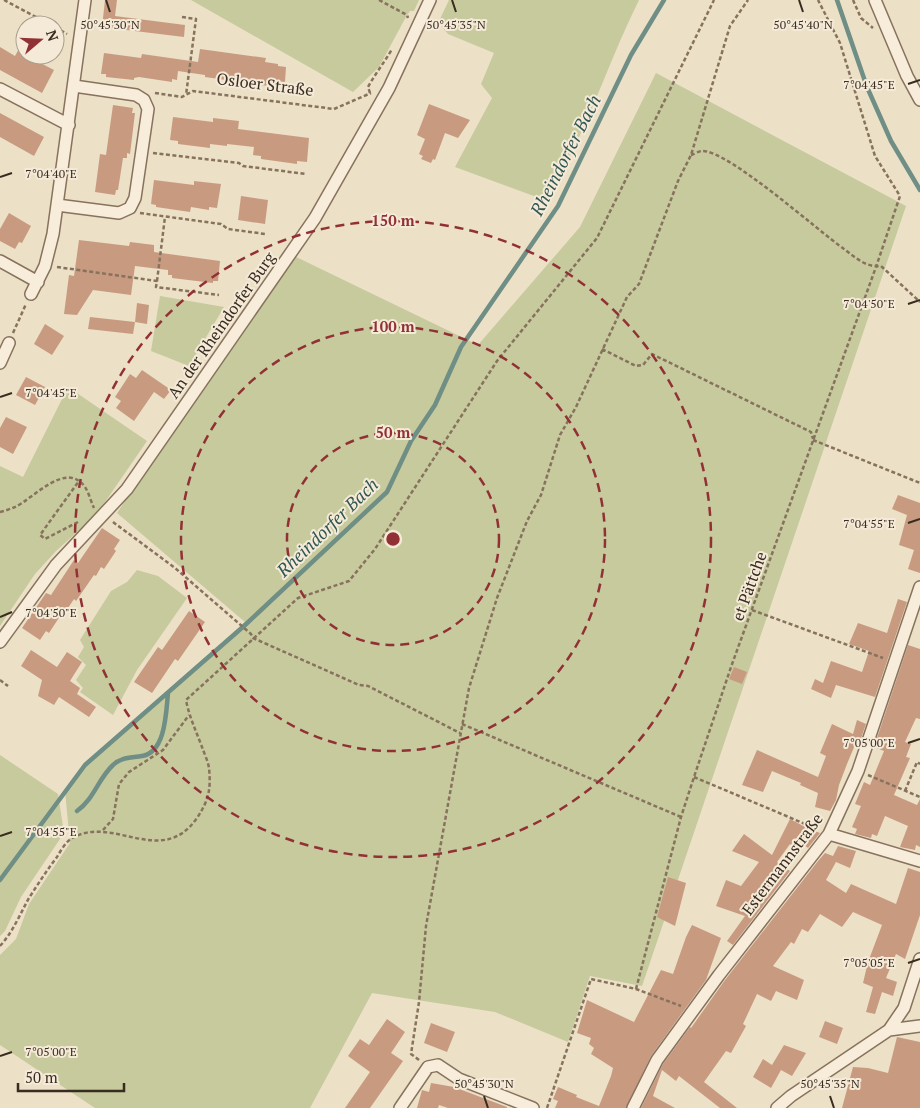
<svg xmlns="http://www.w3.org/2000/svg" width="920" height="1108" font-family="'PT Serif',serif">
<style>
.green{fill:#c6ca9c}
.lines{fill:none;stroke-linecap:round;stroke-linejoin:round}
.stream{stroke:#6f8e85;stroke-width:4.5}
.building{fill:#c89b80}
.minor-casing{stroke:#87725e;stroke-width:14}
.path{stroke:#87725e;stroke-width:2.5;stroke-dasharray:4 2.5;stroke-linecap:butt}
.minor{stroke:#f7edda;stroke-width:11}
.ticks{fill:none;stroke:#382b20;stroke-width:2}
.ring{fill:none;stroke:#923135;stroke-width:2.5;stroke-dasharray:9 6}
.labels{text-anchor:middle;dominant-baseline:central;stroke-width:4;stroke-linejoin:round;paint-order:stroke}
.street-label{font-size:16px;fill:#382b20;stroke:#f4ead7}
.water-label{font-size:18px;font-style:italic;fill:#315753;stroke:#f4ead7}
.ticks-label{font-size:12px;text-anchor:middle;fill:#382b20;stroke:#f4ead7;stroke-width:4;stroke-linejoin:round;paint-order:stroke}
.centre{fill:#923135;stroke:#f4ead7;stroke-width:2.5}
.ring-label{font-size:15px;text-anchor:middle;font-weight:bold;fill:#923135;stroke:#f4ead7;stroke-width:4;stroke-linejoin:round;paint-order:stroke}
</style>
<rect width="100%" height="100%" fill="#ece0c7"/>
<!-- green -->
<path class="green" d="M191,0H419L414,11H410L407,15L379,67L353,92Z
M449,0H639C611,56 592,116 562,171C557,181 549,190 542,199L455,167L492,98L481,84L494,53L448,34L442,27L440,19Z
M656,73L906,206L642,986L590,976L568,1042L495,1012L372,993L310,1108H95L0,1045V955L16,939L29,904L70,843L65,791L84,764L245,622L117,513L290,254L478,345L580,227Z
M160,296L224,307L189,366L151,351Z
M68,387L147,441L105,502L85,525L56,551L35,574L0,626V466L23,477Z
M137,570L158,576L187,598L137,670L113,715L80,692L83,688L76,680L86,665L78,657L84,647L80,640L111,591L127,582Z
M0,755L58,794L64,833L21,897L5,931L0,936Z"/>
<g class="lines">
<!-- stream -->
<path class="stream" d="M837,0L867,87L891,141L920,190
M77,811C94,799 98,779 113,765C121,757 131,758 142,756C166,752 166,712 168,693
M0,880L85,765L244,626L387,492L411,441L435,405L461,347L558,206L631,55L664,0"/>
</g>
<!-- building -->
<path class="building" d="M105,0H117L115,16L185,25L184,37L102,27Z
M25,38V55L54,70L42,93L0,70V47L15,56Z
M200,49L266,58L265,62L278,64V66L286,67L285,82L276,81V87L205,77V75L178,71L177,80L172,79V82L139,77L134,78V80L106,77V74H101L104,53L141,58L142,54L198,62Z
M429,104L470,120L458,138L445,133L435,160L433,159L431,163L421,159L423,156L419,154L425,139L417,135Z
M113,105L133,108L132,113H135L130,154L127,153V158H123L118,190H116L115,195L95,192L100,154L106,155Z
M0,113L44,137L34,156L0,137Z
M173,117L213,122V118L239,121L238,129L309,138L307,162L297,161V164L261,159V156L253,155L254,147L227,144V146L210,144V148L178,144V141L170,140Z
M154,180L194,185V181L221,184L217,208L209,207V210L191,207L190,212L156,207V205L151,204Z
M241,196L268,200L265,224L238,220Z
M9,213L31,226L22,243L19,242L15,249L0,241V229Z
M79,240L129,246L130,242L154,245V252L220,261L218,281H213V283L172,278V275H168V270L135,266L131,295L93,290L77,315L64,314L69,275L74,276Z
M137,303L149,305L147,324L135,322Z
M90,317L135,322L133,334L88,329Z
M45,324L64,336L52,355L34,344Z
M142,370L171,390L164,399L154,392L134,421L116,408L121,401L115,397L130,374L136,378Z
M26,377L45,387L35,405L16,395Z
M6,417L27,427L13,454L0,447V428Z
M898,495L920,503V573L908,569L914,550L899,545L907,515L892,509Z
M102,528L120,540L114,549L116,551L104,569L101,567L96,576L94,575L76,601L74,599L68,608L66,607L49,633L46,631L40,640L22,628L46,593L51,595L74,560L78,563Z
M898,599L907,602L875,697L836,685L831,698L811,689L815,679L823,683L831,661L862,672L869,651L849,644L858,623L887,633Z
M189,611L205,622L178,661L175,659L152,693L134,682L158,647L162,650Z
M908,645L920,649V719L916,718L905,742L911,744L906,757L910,758L894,795L917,805L920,799V847L916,845L915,850L900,847L908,826L885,816L877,836L872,834L871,838L855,834L857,829L852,827L861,806L855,804L864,782L870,785L884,751L874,747Z
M31,650L57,667L67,652L82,662L70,681L80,688L77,694L96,707L89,717L59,697L54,705L38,696L42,680L21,666Z
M734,667L747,672L742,684L729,679Z
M857,720L866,724L860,741L857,740L847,764L839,785L836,800L830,811L815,807L818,793L800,785L801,783L772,771L763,792L742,785L757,750L818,777L826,756L820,753L832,724L853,734Z
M790,819L809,829L820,833L808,848L795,838L791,845L790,844L777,862L790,871L733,945L727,941L745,916L716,906L726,880L741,886L759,862L732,851L744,834L772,855Z
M838,846L856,851L850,868L836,862L826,880L846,893L851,884L896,904L908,868L920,872V915L905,959L896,954L886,978L897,982L893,996L882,992L875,1014L866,1012L873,987L863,983L868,962L882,925L853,912L842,927L820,914L808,932L802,929L794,944L791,942L773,966L804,980L797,1000L776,991L771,1001L757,994L743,1024L746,1026L731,1053L726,1051L704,1082L737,1108H720L679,1076L676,1081L662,1070L653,1096L675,1108H641L663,1064L690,1027L691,1028L725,980L818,861L825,853L833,856Z
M668,877L686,883L675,926L657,917Z
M692,925L721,938L706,980L651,1056L626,1108H555L558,1101L553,1099L558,1087L577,1095L576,1097L599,1106L611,1076L613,1068L591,1054L594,1048L589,1044L591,1038L577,1033L587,1000L634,1022L661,970L673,974L686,937Z
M387,1019L405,1032L391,1053L403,1061L370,1108H345L370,1072L348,1056L360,1039L369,1045Z
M825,1021L843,1028L837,1044L819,1037Z
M431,1023L455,1032L447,1052L424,1043Z
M897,1037L920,1042V1108H842L853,1067L868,1068L888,1073Z
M784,1045L806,1053L792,1076L781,1070L771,1088L753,1077L763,1059L772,1065Z
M431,1083L454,1087L507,1107V1108H448L439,1105L438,1108H417L422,1090L429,1092Z"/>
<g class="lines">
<defs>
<path id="minor" d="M875,0L907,76L920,100
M0,89L69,125
M57,205L119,213L130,208L135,198L148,109L144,100L136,95L74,86
M0,261L38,282
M31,294L45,266L53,234L85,0
M0,363L9,343
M0,642L56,565L127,489L315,218L389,88L430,0
M829,834L920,861
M889,1030L920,1026
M400,1108L428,1067L438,1065L459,1079L533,1108
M633,1108L657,1060L719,975L829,834L858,771L920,587
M777,1108L791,1096L889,1030L904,1008L920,959"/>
</defs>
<!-- minor casing -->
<use href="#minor" class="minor-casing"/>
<!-- path -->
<path class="path" d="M4,0L51,25
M379,0L407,15L408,18
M853,0L861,18L873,28
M182,17L196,19L186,95
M55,27L67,34
M155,93L182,97L193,91L334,109L371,93
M370,93L368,87C375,74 384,63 392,49
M153,153L239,163L243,166L306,174
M691,155C694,154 699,151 702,151C728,150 817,230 844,249C855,257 866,268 881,266L920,302
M140,213L221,224L228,229L265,234
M57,267L157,281L156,287L219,295
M157,281L165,217
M13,333L26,304
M602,349L636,366L643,365L652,354L811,432L813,439
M813,440L920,483
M0,512C5,511 10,509 15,507C33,499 66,460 85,487C89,493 91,502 94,508
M78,522L45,539L40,535L79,481
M113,522L175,568L251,634L253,638L359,685L368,686L460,733
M752,610L883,658
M0,680L8,686
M462,724L681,817
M868,775L920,797
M694,777L817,829
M905,791L917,762L920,764
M103,830L113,819L119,784L129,772L163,750L189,715
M0,946C13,932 20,914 29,898C38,884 47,870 57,857C61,850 67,840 74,837C115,816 162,868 197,818C209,800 211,789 209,768C208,761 204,753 202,747C196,731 189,716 186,700L298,598L349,581L375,549L497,361L597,238L714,0
M636,989L681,817L694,777L731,667L876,267L900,196L875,156L840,43L818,0
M419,1060L411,1054L419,1002L426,926L469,688L497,598L527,521L541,495L560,435L576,407L627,297L639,284L678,181L691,155L730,26L748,0
M547,1108L591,979L636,989L681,1006"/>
<!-- minor -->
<use href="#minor" class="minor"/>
</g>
<!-- ticks -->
<path class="ticks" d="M106,0L110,12M452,0L456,12M799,0L803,12M908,84L920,80M0,177L12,173M908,304L920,300M0,397L12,393M908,523L920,519M0,617L12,612M908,743L920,739M0,836L12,832M908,963L920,959M0,1056L12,1052M484,1096L488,1108M830,1096L834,1108"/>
<!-- distance rings -->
<g class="ring">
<circle cx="393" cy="539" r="106"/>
<circle cx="393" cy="539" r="212"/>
<circle cx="393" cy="539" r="318"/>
</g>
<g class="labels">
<!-- street labels -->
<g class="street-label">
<text transform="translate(265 84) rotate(7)">Osloer Straße</text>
<text transform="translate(221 325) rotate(-55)">An der Rheindorfer Burg</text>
<text transform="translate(749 586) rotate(-70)">et Pättche</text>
<text transform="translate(782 864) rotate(-53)">Estermannstraße</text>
</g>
<!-- water labels -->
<g class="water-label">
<text transform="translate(565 155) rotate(-63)">Rheindorfer Bach</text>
<text transform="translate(327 527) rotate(-44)">Rheindorfer Bach</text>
</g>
</g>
<g class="ticks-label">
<text x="456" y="29">50°45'35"N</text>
<text x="110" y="29">50°45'30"N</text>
<text x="803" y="29">50°45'40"N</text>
<text x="869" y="89">7°04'45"E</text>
<text x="51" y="178">7°04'40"E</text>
<text x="869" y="308">7°04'50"E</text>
<text x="51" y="397">7°04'45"E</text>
<text x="869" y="528">7°04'55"E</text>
<text x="51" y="617">7°04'50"E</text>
<text x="869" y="747">7°05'00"E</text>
<text x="51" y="836">7°04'55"E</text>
<text x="869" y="967">7°05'05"E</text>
<text x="51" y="1056">7°05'00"E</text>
<text x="484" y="1088">50°45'30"N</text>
<text x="830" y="1088">50°45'35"N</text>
</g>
<circle cx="393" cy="539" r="8" class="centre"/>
<g class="ring-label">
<text x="393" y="226">150 m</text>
<text x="393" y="332">100 m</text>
<text x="393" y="438">50 m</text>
</g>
<!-- north arrow -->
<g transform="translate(40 40) rotate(71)"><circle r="24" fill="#f4ead7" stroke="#a99e8e"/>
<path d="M0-4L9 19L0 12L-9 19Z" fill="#923135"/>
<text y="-8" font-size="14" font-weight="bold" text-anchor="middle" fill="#382b20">N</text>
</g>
<!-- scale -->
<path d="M18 1083v8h106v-8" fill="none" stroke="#382b20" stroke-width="2.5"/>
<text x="25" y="1083" font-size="15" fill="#382b20" stroke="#f4ead7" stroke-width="4" paint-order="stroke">50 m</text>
</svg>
